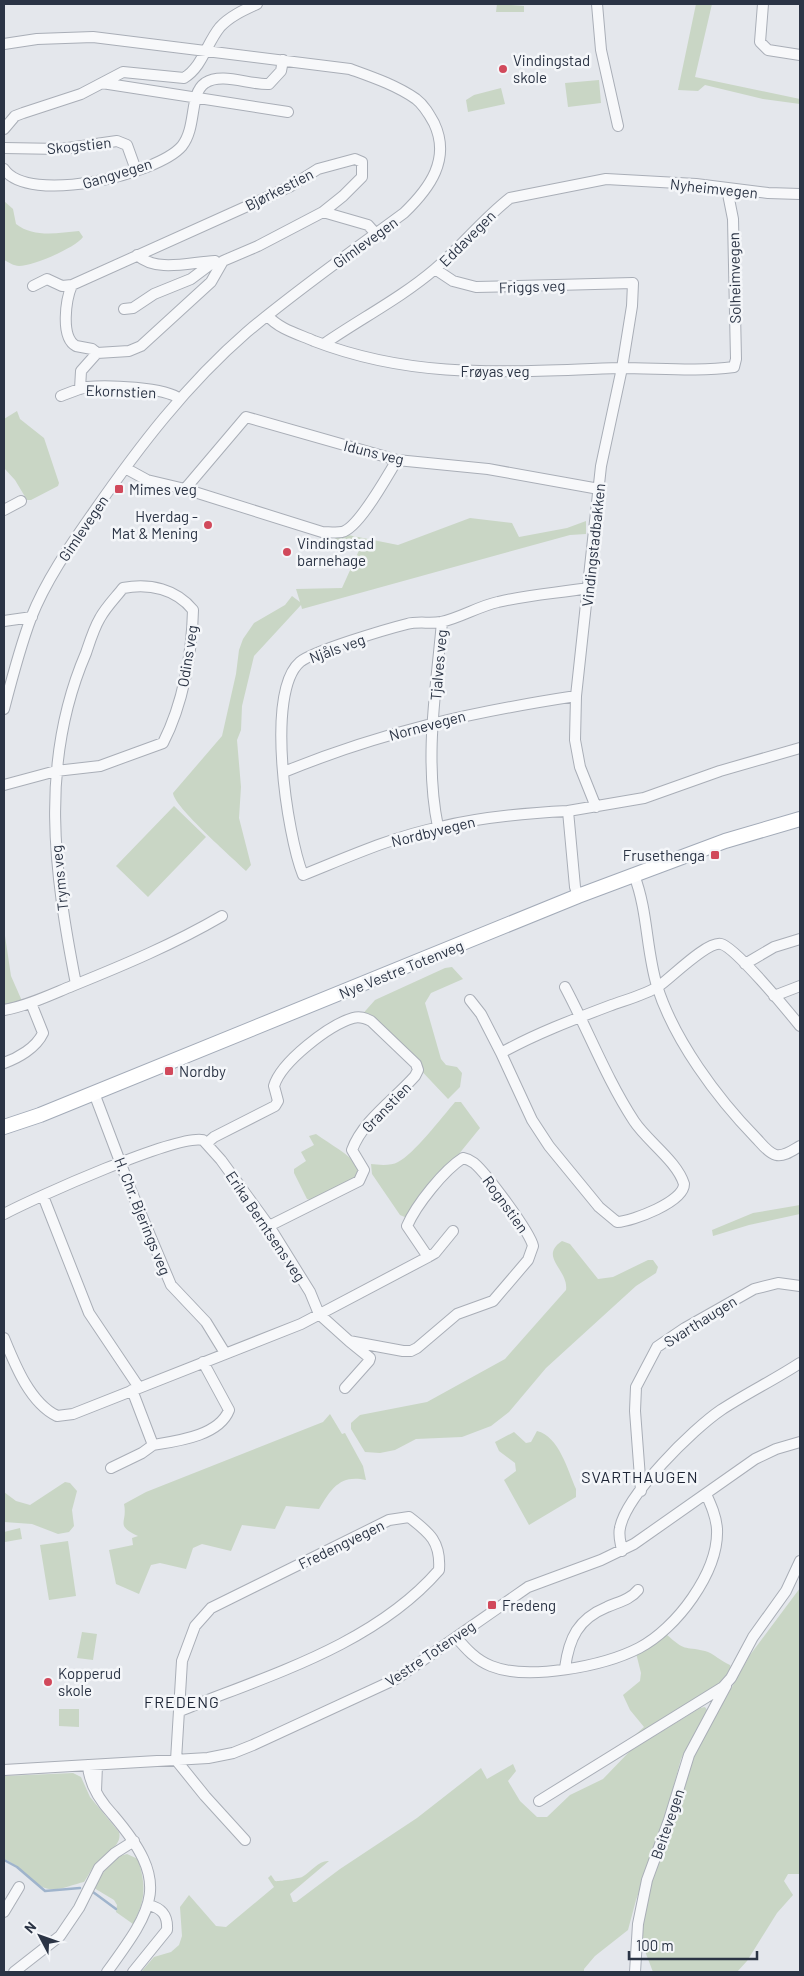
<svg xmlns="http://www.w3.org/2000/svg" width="804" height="1976" font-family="Barlow,sans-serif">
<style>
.green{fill:#c9d6c5}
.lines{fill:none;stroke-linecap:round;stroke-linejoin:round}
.stream{stroke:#9fb4cc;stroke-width:2.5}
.minor-casing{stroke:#a9aeb7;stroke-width:12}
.major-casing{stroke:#a3abb8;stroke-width:16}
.minor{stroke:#f7f8fa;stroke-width:10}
.major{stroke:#fff;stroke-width:14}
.poi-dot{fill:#d1495b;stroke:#f4f6f9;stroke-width:2}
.labels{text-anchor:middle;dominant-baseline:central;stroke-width:5;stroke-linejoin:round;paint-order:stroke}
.poi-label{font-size:15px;fill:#2b3445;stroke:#f4f6f9;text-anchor:start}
.street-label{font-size:15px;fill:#2b3445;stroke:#f4f6f9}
.neighbourhood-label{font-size:16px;letter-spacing:1px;fill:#1d2536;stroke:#f4f6f9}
</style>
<rect width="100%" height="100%" fill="#e4e7ec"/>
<!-- green -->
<path class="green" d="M497,4L524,6V12H496Z
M696,4H712L695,77L800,99V104L763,99L705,85L698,91L678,90Z
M599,80L601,103L568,107L565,83Z
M501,88L505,104L468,112L466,100L474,95Z
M4,201L13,209L16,224C34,238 58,233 79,231L83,237C75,248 33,266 19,266C14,266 8,262 4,260Z
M17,411L20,419L44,438L59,483L58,486L31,500H27L15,480L4,468V419Z
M470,518L512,523L519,537L567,528L586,521V534L570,535L302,609L301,605L254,656L242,706L241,730L237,740L241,787L239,818L251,865L246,871C232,857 174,807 173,793L222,736L236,674L239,650L243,639L254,623L285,605L292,596L300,602L296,589L342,588L361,546L333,540L335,537L348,535L398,545Z
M174,806L206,837L148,897L116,866Z
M4,929L11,976L22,1001L4,1013Z
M452,967L463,979L431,993L425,1003L441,1059L446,1065L457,1067L462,1073L460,1087L448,1099L398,1046L359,1018L375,1000L445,968Z
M455,1102H461L480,1128L407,1218L400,1215L372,1174L371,1164C379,1165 391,1166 398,1162C413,1155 443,1116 455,1102Z
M316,1134C331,1145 348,1153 360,1168L355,1181L313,1201L307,1199L294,1173V1169L306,1161L301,1152L314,1145L309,1136Z
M800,1205V1214L749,1225L713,1236L712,1230L753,1213Z
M562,1241L570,1244L598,1279L613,1277L648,1260H653L658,1267L656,1273L636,1286L546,1368L509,1412L491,1426L462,1437L416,1439L395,1450L380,1453L365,1452L351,1429V1423L360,1415L427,1402L505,1359L566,1290C569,1270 538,1257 562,1241Z
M330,1414L342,1434L345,1433L363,1466L366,1480C340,1474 331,1489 319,1509L286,1506L275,1529L242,1525L231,1551L202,1544L193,1548L186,1569L160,1563L151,1565L139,1594L116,1584L109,1550L133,1545L132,1538L138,1536C114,1525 128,1523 124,1504L146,1492L323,1422Z
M537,1431C559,1436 568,1471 576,1489V1497L529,1525L504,1480L516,1471L515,1463L499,1451L495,1442L514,1432L526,1443L531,1442Z
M65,1482L70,1483L77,1491L72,1510L74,1526L69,1532L58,1534L32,1524L4,1522V1492L16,1501L30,1505Z
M20,1528L22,1539L5,1542L4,1532Z
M68,1541L76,1596L49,1600L40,1545Z
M800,1588V1874H788L784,1881L793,1895L777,1913L747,1961L737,1972H653L643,1946L639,1945L647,1892L694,1754L750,1655Z
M82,1632L97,1634L93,1660L77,1658Z
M666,1634C686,1652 683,1646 705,1651C713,1653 722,1662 730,1665L731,1668C718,1694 661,1721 634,1736L644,1727L630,1710L623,1695L640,1681L641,1673L636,1653Z
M705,1707L707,1710L681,1759L663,1825L636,1900L628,1930L595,1956L584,1969V1972H141L154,1957L171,1952L179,1945L182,1936L180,1907L189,1895L216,1926L226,1927L274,1887L268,1878L271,1875L275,1881C277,1882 300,1878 302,1877C311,1872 319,1860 329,1861L290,1894L293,1902H296L340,1869L417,1818L481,1768L487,1779L513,1764L516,1771L508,1781L520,1801L537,1817H547L570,1795L603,1779L630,1751L700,1708Z
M59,1709H79V1727L59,1726Z
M73,1773L81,1777L90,1797L119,1832C123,1846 103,1855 95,1864C91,1870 88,1876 84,1882C74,1884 60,1891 49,1889C31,1886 21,1865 4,1859V1776Z
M127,1854L138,1859C146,1886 146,1899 133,1924L116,1912L117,1905L114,1900L94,1888C102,1874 111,1857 127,1854Z"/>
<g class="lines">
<!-- stream -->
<path class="stream" d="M4,1860L17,1867L45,1891L80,1888
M93,1892L116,1909"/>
<defs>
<path id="minor" d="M597,4L601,50L618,126
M763,4L760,42L768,50L800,55
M4,44L37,39L93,37L350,69C372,77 396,85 416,99C424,105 429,114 434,123C451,159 430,188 404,213C351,252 297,290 247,332C186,385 138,448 93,513C70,546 46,580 31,618C20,647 12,678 4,709
M102,83L288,112
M4,129L15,116L23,113L81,94L123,72L184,78C203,66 206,44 220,27C230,16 244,10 257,4
M4,148L61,149L117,141L127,145L136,170
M4,169C28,205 157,175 182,146C197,127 189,94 205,83C222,72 249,85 269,84L281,71L283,60
M137,255C157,273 190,262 215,261
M435,269L453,281L476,287L633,283L632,306L622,368L601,466L576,696L575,740L580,767L596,807
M33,286L47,279L62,286L72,285
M124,309L133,308L154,294L191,279L215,261
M268,316C279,329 298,334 314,341C418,381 512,371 620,368C658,368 697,372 734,367L736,359L733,219L727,189
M324,344C360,319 401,298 435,269C461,247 483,219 510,198L606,179L696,184L768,193L800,194
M97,353L92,349L76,346C60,337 66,299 72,285L252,204L291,186L318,169L355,159L362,162V177L343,196L323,212
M80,389L81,371L97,353L129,351L141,346L211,282L223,261L258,246L323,212L368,225L376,234
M61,396C69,393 78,389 87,387C107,385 165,387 180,399
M125,468L147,480L185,489L322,532C328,532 336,533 342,532C359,528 387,476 397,460
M185,489L246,417L397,460L488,469L599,489
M4,510L21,501
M4,621L32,617
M284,772C381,732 472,712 576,696
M4,785L56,771L100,766L163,743C183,704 192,654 193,610C176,589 150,583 123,588C116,597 106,607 100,618C94,628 90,641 86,653C39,762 54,872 76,984
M568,811L644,798L720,771L800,748
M438,827C424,759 436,690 442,622
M634,875C648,911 646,950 657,986C674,1040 717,1098 756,1138C761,1143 768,1153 776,1155C784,1157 793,1150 800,1146
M578,896L575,887L568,811C525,813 482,817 440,827C392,837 348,857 303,875C287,835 265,692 300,662C313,651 387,629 407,624C418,621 430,624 441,622C460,618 479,606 498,602C527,595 558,593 588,588
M745,964L774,947L800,939
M565,987C589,1032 606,1078 634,1121C647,1141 677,1161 684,1184C684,1202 633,1221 617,1222L599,1207L549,1146L532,1120L501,1053C535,1034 572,1020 609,1006C625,1000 645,995 659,986C671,978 707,941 721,944C735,947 788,1011 800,1026
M774,996L800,986
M470,1000L481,1014L501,1053
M4,1010C27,1006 50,995 72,986C124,965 174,944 222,916
M4,1063C18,1058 36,1048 43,1033L31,1003
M94,1093L130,1188L171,1285L206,1322L225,1353
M207,1143L214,1137L275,1106L278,1101L274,1086C281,1062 329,1025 353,1018C360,1016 365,1018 371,1021L416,1064L418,1070L415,1076C395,1099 363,1120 352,1150L364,1170L359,1181L269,1226
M43,1196L89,1313L138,1386
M4,1214C34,1198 177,1134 203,1140L221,1160L269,1226L310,1292L319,1314L349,1341L403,1351H411L417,1348L457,1314L493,1301L528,1260L533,1246C530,1232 486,1173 474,1163C470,1160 468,1159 463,1158C444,1170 416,1205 407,1226L428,1257L301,1324L73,1414L57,1416C30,1403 15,1365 4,1338
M428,1257L435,1253L453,1231
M345,1388L369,1361L370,1358L349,1341
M132,1390L153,1445C177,1441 219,1436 229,1410L203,1362
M111,1468L142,1453L153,1445
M641,1491L635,1411L636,1387L657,1347L685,1328L754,1289L778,1283L800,1286
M622,1551C621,1543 618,1536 620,1528C626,1495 693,1429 721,1410C747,1393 774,1380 800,1363
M456,1637C466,1649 476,1660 491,1666C528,1681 604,1666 639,1648C676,1629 719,1572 717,1529C716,1516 711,1505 706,1494
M565,1668C569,1638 578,1619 607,1607C618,1602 630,1600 638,1590
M180,1711C269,1675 374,1645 439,1570C441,1542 430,1533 409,1517L389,1520L211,1608L195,1626L182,1661L176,1760L205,1796L245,1840
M88,1765C89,1785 100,1801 113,1815C171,1883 155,1906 107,1972
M4,1770L208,1758L233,1753L253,1745L396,1679L528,1587L601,1560L634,1544L755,1459L776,1449L800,1442
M96,1791L97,1765
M539,1801L723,1687L731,1678L753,1637L786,1591L800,1561
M4,1912L19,1887
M14,1972L60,1936L79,1908L99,1868L115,1853L134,1841
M133,1972L167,1930C168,1915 162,1908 148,1905
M635,1972L638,1924L647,1880L669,1820L689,1755L726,1686"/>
<path id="major" d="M4,1127L40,1115L578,896L725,841L800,819"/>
</defs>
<!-- minor casing -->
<use href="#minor" class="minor-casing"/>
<!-- major casing -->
<use href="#major" class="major-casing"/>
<!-- minor -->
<use href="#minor" class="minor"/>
<!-- major -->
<use href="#major" class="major"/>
</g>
<!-- markers -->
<g class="poi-dot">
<circle cx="503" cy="69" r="5"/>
<rect x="114" y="484" width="10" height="10" rx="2.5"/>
<circle cx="208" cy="525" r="5"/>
<circle cx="287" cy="552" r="5"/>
<rect x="710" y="850" width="10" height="10" rx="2.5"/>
<rect x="164" y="1066" width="10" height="10" rx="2.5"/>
<rect x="487" y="1600" width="10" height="10" rx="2.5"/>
<circle cx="48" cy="1682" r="5"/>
</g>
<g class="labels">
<!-- poi labels -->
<g class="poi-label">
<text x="513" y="60">Vindingstad<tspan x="513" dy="17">skole</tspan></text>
<text x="129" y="489">Mimes veg</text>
<text x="198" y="516" text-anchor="end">Hverdag -<tspan x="198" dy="17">Mat &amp; Mening</tspan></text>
<text x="297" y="543">Vindingstad<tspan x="297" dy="17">barnehage</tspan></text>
<text x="705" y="855" text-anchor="end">Frusethenga</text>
<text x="179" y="1071">Nordby</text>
<text x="502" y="1605">Fredeng</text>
<text x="58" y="1673">Kopperud<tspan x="58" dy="17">skole</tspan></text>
</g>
<!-- street labels -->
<g class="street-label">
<text transform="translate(79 145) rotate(-6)">Skogstien</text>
<text transform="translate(117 173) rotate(-17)">Gangvegen</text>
<text transform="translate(714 188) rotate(6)">Nyheimvegen</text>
<text transform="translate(279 189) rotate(-27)">Bjørkestien</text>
<text transform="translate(467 238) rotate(-45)">Eddavegen</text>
<text transform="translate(365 242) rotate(-36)">Gimlevegen</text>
<text transform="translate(734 278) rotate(-91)">Solheimvegen</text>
<text transform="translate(532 286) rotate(-2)">Friggs veg</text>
<text x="495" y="371">Frøyas veg</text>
<text transform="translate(121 391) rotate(2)">Ekornstien</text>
<text transform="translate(374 452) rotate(14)">Iduns veg</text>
<text transform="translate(83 528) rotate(-56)">Gimlevegen</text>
<text transform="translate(593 545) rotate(-84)">Vindingstadbakken</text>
<text transform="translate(337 648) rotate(-20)">Njåls veg</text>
<text transform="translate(187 656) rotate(-81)">Odins veg</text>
<text transform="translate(438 665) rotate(-85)">Tjalves veg</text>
<text transform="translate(427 725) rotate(-15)">Nornevegen</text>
<text transform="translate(433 831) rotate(-14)">Nordbyvegen</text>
<text transform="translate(59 878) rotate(-96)">Tryms veg</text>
<text transform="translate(401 969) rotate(-22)">Nye Vestre Totenveg</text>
<text transform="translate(386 1107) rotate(-46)">Granstien</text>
<text transform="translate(506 1204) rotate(54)">Rognstien</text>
<text transform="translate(143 1216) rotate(68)">H. Chr. Bjerings veg</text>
<text transform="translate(266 1226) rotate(56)">Erika Berntsens veg</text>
<text transform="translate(700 1321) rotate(-32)">Svarthaugen</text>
<text transform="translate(341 1544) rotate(-26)">Fredengvegen</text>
<text transform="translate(430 1653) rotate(-34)">Vestre Totenveg</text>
<text transform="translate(667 1824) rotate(-71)">Beitevegen</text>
</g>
<!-- neighbourhood labels -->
<g class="neighbourhood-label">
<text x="640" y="1476">SVARTHAUGEN</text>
<text x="182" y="1701">FREDENG</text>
</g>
</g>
<!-- border -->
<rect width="804" height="1976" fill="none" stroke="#2b3445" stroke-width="10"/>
<!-- north arrow -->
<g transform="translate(40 1936) rotate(311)" stroke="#f4f6f9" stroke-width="4" paint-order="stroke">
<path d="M0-4L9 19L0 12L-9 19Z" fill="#2b3445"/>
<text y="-8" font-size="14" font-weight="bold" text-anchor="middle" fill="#2b3445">N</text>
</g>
<!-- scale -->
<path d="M629 1951v8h128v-8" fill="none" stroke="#2b3445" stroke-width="2.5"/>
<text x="636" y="1951" font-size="15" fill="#2b3445" stroke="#f4f6f9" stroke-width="4" paint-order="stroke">100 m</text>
</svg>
